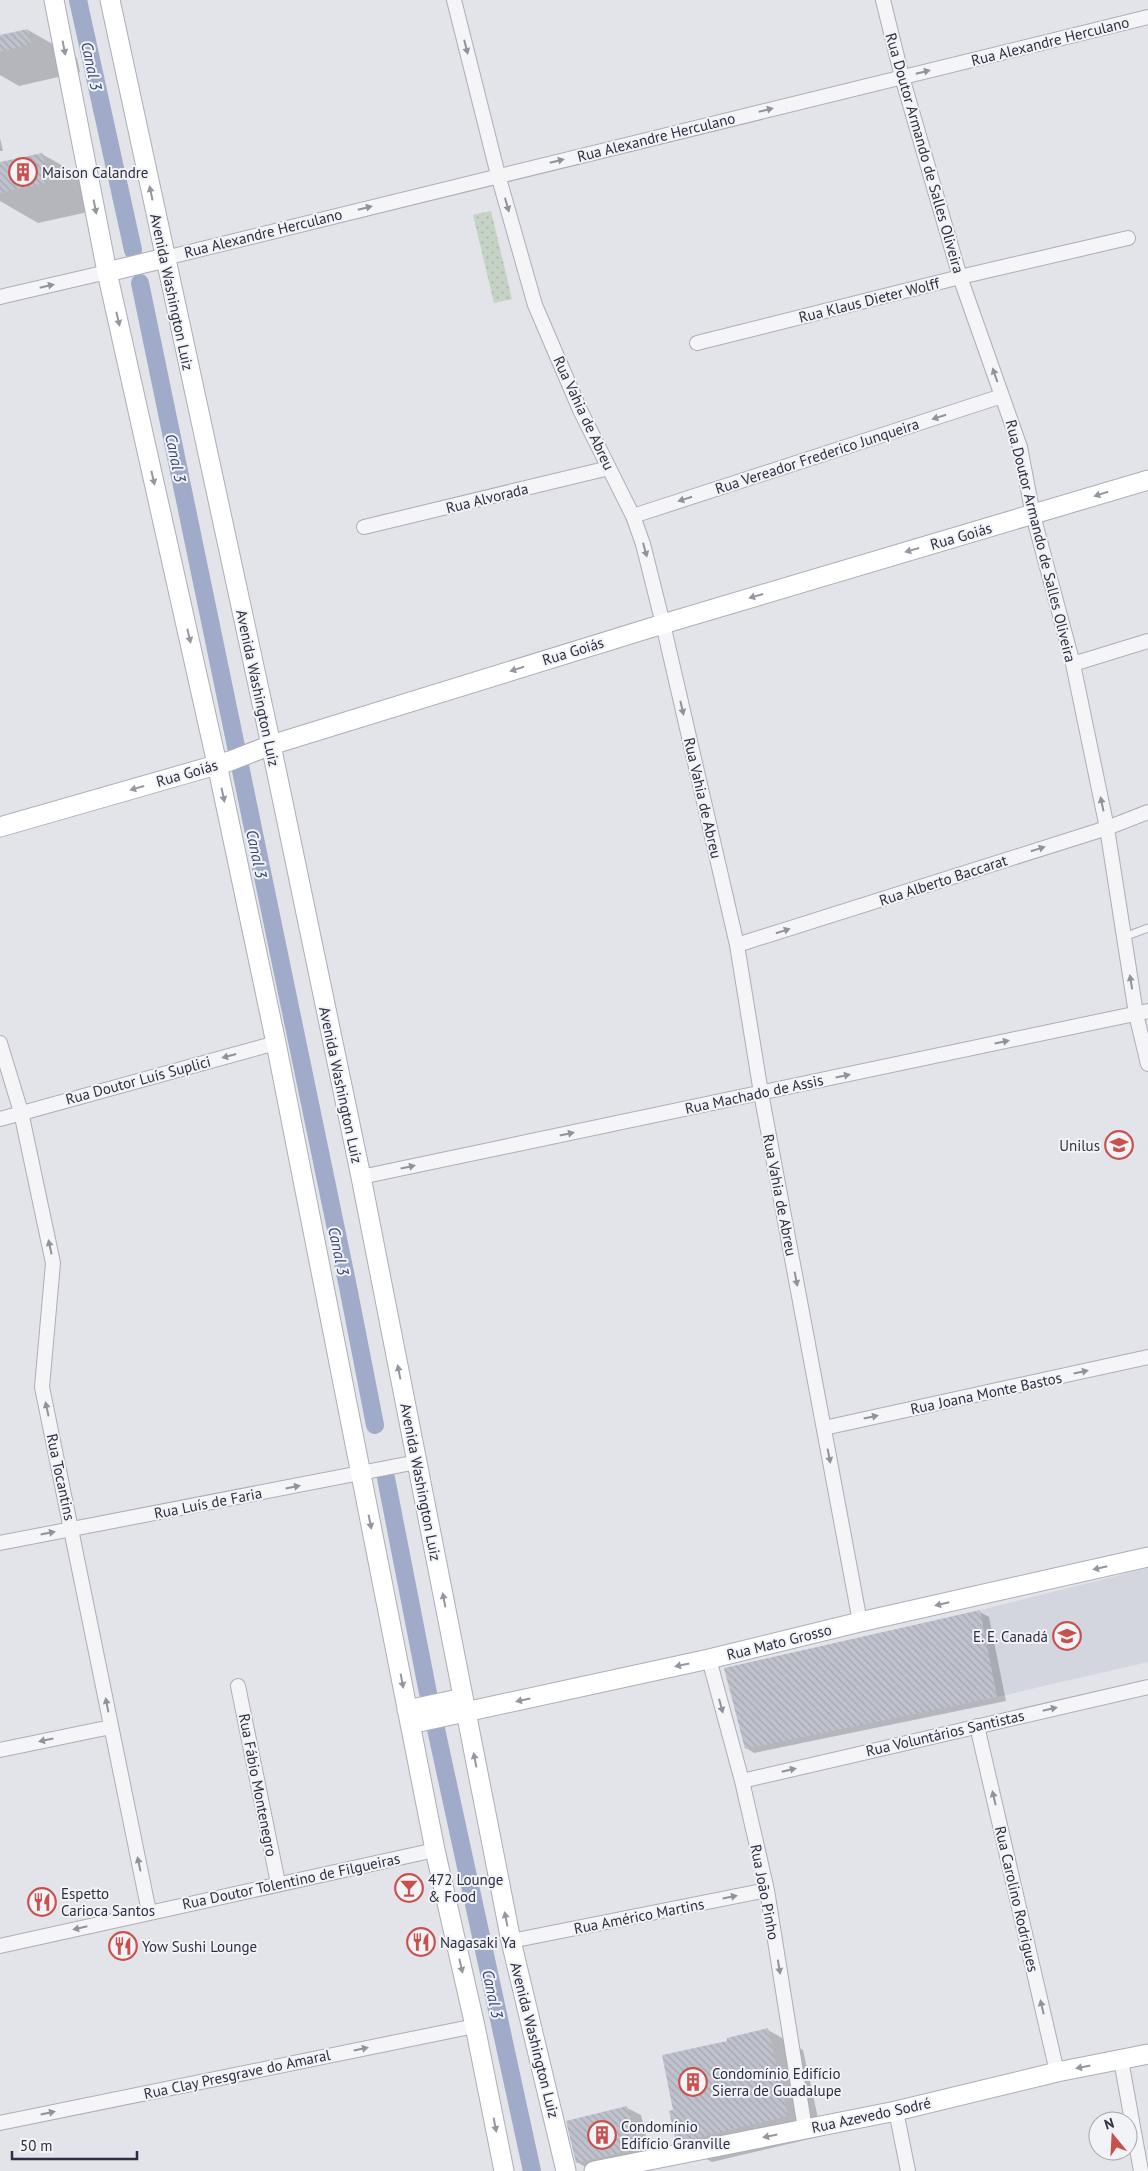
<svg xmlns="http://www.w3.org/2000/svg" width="1148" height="2171" font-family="'PT Sans',sans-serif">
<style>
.built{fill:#d4d6df}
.park{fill:url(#park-dots)}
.shadow{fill:#0003}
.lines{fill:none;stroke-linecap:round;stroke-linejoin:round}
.canal{stroke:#9fabc8;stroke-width:18}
.building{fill:url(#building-back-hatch)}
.lane-casing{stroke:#abaeb7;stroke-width:9}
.street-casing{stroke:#abaeb7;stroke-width:16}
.secondary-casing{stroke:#abaeb7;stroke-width:21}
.path{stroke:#c0c2c8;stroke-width:3;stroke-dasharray:4 4;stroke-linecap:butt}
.lane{stroke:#f5f5f8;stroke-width:7}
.street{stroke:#f5f5f8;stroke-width:14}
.secondary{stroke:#fff;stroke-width:19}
.oneway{fill:#90929c}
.oneway2{fill:#9597a0}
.labels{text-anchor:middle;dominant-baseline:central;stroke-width:4;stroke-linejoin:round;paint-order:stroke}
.street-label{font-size:15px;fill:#2b2f41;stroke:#f2f3f7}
.poi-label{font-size:15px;fill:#2b2f41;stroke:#f2f3f7;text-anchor:start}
.water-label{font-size:16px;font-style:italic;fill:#364674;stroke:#f2f3f7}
</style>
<defs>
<pattern id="park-dots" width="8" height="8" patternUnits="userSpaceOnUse" patternTransform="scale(1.25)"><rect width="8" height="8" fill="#c4d3c3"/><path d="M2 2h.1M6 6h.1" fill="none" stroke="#a9b5a9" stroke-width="1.8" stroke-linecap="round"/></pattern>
<pattern id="building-back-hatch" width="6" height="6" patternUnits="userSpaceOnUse" patternTransform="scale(1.25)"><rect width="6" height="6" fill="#bfc2cc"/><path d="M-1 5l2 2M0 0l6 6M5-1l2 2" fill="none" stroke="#a4a7b0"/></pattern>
</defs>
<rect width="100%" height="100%" fill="#e2e4ea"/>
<!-- built -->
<path class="built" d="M1148,1568V1662L997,1697L980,1610Z"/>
<!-- park -->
<path class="park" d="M491,211L512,299L494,303L473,215Z"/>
<!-- shadow -->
<path class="shadow" d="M28,30L77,58L80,72L19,86L0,75V36Z
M0,138L3,151H0Z
M42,154L91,182L97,210L38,223L0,201V163Z
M980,1612L989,1617L1006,1701L754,1753L746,1748Z
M768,2030L803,2050L822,2136L712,2162L677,2142L675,2110L729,2042Z
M627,2108L641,2115L651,2156L590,2170L577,2162Z"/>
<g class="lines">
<!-- canal -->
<path class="canal" d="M78,0L133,250
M140,283L348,1287L375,1425
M386,1478L428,1693
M436,1729L532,2171"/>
</g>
<!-- building -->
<path class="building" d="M28,29L31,44L0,52V35Z
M42,153L49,182L0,193V162Z
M980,1610L997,1697L745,1749L724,1668Z
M768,2028L788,2116L676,2143L669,2111L673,2110L662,2055L727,2041V2038Z
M627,2106L638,2149L576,2163L566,2121Z"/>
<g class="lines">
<defs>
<path id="lane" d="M1124,937L1148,928"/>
<path id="street" d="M454,0L498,175L535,305L580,410L633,516L643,544L663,624L737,945L761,1093L860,1622
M883,0L902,77L960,277L1020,447L1033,515L1073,664L1107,828L1136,1014L1148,1064
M165,258L1148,17
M0,297L107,272
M697,343L960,277L1128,238
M633,516L1002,396
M364,527L609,468
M1073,664L1148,641
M737,945L1107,828L1148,812
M0,1043L21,1112L53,1263L42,1387L149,1912
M0,1119L276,1043
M361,1177L1148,1011
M824,1428L1148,1357
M0,1543L417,1462
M709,1659L742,1781L767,1890L805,2129
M238,1686L278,1883
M977,1726L1057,2072
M0,1750L111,1727
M742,1781L1148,1687
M511,1941L767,1890
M0,1946L435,1850
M1121,2060L1141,2171
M896,2111L908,2171
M0,2123L475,2026"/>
<path id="secondary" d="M54,0L107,272L217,764L276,1043L435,1850L475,2026L504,2171
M110,0L271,745L361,1177L511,1941L566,2171
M107,272L165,258
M0,827L230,761L271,745L663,624L1148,480
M407,1710L463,1698
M410,1724L709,1659L860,1622L1148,1557
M594,2171L896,2111L1057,2072L1148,2054"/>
</defs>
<!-- lane casing -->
<use href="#lane" class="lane-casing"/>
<!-- street casing -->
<use href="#street" class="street-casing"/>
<!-- secondary casing -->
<use href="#secondary" class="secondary-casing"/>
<!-- path -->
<path class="path" d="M475,1949L495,1944"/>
<!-- lane -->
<use href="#lane" class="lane"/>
<!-- street -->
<use href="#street" class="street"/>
<!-- secondary -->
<use href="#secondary" class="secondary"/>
</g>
<!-- one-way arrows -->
<defs><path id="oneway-solid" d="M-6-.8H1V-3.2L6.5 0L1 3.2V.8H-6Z" transform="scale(1.25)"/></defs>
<g class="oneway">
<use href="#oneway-solid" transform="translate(466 47) rotate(76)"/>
<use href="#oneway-solid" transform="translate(923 72) rotate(-14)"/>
<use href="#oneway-solid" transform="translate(766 110) rotate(-14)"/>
<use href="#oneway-solid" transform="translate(557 161) rotate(-14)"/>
<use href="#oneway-solid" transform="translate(507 205) rotate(74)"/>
<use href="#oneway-solid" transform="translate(365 208) rotate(-14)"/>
<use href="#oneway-solid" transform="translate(47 286) rotate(-13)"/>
<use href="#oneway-solid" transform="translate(995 375) rotate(-109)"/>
<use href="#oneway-solid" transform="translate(939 417) rotate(162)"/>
<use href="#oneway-solid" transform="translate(685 499) rotate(162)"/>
<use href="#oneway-solid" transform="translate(645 550) rotate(75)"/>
<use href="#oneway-solid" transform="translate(682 708) rotate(77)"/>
<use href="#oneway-solid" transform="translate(1102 804) rotate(-102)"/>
<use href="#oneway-solid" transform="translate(1038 849) rotate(-18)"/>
<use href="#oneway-solid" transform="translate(783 931) rotate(-18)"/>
<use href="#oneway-solid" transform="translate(1131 982) rotate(-99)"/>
<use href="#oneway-solid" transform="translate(1002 1042) rotate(-12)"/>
<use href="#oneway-solid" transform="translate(229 1056) rotate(165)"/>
<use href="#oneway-solid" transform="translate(843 1076) rotate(-12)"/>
<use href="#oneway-solid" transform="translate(567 1134) rotate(-12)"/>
<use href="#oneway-solid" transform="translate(408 1167) rotate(-12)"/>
<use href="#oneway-solid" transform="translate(50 1247) rotate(-102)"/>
<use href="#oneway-solid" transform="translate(796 1279) rotate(79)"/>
<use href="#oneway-solid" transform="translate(1081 1372) rotate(-12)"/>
<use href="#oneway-solid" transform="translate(47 1409) rotate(-102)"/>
<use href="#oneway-solid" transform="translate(871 1417) rotate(-12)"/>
<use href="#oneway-solid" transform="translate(829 1456) rotate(79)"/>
<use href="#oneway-solid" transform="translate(293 1487) rotate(-11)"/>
<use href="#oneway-solid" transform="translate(48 1533) rotate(-11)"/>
<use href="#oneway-solid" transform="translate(107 1705) rotate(-101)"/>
<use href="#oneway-solid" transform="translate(721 1706) rotate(75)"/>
<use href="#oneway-solid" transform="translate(1050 1709) rotate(-13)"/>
<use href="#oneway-solid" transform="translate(46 1740) rotate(168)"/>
<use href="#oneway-solid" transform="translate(789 1770) rotate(-13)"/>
<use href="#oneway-solid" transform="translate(994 1798) rotate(-103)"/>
<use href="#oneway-solid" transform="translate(139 1864) rotate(-102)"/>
<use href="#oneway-solid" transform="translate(730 1897) rotate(-11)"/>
<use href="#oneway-solid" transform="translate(80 1928) rotate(167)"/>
<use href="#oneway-solid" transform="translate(779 1967) rotate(81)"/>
<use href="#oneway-solid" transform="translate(1042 2007) rotate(-103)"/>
<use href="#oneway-solid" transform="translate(361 2049) rotate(-12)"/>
<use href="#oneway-solid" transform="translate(48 2113) rotate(-12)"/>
</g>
<g class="oneway2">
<use href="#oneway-solid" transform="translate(64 48) rotate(79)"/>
<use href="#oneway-solid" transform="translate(151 193) rotate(-102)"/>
<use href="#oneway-solid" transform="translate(95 207) rotate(79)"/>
<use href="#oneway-solid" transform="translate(118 319) rotate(77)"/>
<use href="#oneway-solid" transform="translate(153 478) rotate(77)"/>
<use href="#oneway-solid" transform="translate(1101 494) rotate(163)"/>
<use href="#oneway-solid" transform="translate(912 550) rotate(164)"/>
<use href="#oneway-solid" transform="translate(756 596) rotate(164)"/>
<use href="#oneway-solid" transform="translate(189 636) rotate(77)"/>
<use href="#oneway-solid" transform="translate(517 669) rotate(163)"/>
<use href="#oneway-solid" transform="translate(137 788) rotate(164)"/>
<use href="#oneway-solid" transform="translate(223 795) rotate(78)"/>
<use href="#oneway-solid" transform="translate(399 1372) rotate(-101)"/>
<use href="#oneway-solid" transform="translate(370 1522) rotate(79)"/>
<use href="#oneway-solid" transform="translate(1100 1568) rotate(167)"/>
<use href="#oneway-solid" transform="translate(444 1600) rotate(-101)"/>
<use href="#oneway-solid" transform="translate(942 1604) rotate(167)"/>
<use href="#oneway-solid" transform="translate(682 1665) rotate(168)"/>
<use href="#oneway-solid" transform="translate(402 1681) rotate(79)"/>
<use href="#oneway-solid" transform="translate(523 1700) rotate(168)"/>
<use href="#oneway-solid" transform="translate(475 1760) rotate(-101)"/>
<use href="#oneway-solid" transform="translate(506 1919) rotate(-101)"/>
<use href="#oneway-solid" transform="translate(461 1966) rotate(77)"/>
<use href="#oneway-solid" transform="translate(1083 2067) rotate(169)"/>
<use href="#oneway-solid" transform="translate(495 2125) rotate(79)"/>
<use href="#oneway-solid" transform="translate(770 2136) rotate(169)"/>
</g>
<!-- icons -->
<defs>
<symbol id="building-ring" viewBox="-11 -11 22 22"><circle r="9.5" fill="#f2f3f7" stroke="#c9514d" stroke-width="1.5"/><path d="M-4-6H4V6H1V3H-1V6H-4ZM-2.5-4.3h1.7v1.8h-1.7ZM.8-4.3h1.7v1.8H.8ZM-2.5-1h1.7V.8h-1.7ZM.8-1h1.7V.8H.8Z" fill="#c9514d"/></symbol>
<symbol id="university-ring" viewBox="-11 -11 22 22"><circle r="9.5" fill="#f2f3f7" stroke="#c9514d" stroke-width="1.5"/><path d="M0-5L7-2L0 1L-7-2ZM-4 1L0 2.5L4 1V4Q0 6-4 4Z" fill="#c9514d"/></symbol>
<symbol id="school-ring" viewBox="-11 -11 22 22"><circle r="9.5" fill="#f2f3f7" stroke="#c9514d" stroke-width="1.5"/><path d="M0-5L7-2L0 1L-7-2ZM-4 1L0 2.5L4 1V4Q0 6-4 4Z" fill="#c9514d"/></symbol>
<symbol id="bar-ring" viewBox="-11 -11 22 22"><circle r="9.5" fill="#f2f3f7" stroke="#c9514d" stroke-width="1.5"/><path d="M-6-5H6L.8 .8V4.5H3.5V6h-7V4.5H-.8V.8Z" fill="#c9514d"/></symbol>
<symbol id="restaurant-ring" viewBox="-11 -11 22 22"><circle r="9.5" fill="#f2f3f7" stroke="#c9514d" stroke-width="1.5"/><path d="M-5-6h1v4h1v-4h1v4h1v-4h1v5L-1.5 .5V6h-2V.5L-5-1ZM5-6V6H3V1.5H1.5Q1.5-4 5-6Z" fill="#c9514d"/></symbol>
</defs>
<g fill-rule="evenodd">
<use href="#building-ring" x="7" y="156" width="32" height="32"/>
<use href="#university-ring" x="1103" y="1129" width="32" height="32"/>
<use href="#school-ring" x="1051" y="1620" width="32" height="32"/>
<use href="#bar-ring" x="393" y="1872" width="32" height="32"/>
<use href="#restaurant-ring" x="26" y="1886" width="32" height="32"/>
<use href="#restaurant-ring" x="405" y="1926" width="32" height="32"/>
<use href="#restaurant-ring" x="107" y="1930" width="32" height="32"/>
<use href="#building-ring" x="677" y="2066" width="32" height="32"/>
<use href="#building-ring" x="586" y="2119" width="32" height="32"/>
</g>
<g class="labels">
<!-- street labels -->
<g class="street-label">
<text transform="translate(1050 41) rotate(-14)">Rua Alexandre Herculano</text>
<text transform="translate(656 137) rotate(-14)">Rua Alexandre Herculano</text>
<text transform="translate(925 153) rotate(74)">Rua Doutor Armando de Salles Oliveira</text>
<text transform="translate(263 233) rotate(-14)">Rua Alexandre Herculano</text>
<text transform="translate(172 292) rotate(78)">Avenida Washington Luiz</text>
<text transform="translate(869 300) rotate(-14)">Rua Klaus Dieter Wolff</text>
<text transform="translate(584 413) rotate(65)">Rua Vahia de Abreu</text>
<text transform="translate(817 456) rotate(-18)">Rua Vereador Frederico Junqueira</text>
<text transform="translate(487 498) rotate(-14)">Rua Alvorada</text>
<text transform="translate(961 536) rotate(-16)">Rua Goiás</text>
<text transform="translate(1041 541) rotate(76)">Rua Doutor Armando de Salles Oliveira</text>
<text transform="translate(573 651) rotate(-17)">Rua Goiás</text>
<text transform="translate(258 688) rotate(78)">Avenida Washington Luiz</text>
<text transform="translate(187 773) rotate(-16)">Rua Goiás</text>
<text transform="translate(703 798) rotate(77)">Rua Vahia de Abreu</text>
<text transform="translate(943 880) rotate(-18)">Rua Alberto Baccarat</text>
<text transform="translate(138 1080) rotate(-15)">Rua Doutor Luís Suplici</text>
<text transform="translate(341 1085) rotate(78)">Avenida Washington Luiz</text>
<text transform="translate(754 1094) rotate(-12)">Rua Machado de Assis</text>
<text transform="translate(780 1195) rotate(79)">Rua Vahia de Abreu</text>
<text transform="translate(986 1393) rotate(-12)">Rua Joana Monte Bastos</text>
<text transform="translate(61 1477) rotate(78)">Rua Tocantins</text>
<text transform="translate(421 1482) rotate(79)">Avenida Washington Luiz</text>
<text transform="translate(208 1503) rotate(-11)">Rua Luís de Faria</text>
<text transform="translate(779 1642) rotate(-14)">Rua Mato Grosso</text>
<text transform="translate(945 1733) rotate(-13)">Rua Voluntários Santistas</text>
<text transform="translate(258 1785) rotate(79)">Rua Fábio Montenegro</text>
<text transform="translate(291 1881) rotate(-12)">Rua Doutor Tolentino de Filgueiras</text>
<text transform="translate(765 1892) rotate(79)">Rua João Pinho</text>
<text transform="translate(1017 1899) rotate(77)">Rua Carolino Rodrigues</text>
<text transform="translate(639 1916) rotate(-11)">Rua Américo Martins</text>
<text transform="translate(535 2040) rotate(76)">Avenida Washington Luiz</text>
<text transform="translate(237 2074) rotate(-12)">Rua Clay Presgrave do Amaral</text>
<text transform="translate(871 2115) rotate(-12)">Rua Azevedo Sodré</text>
</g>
<!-- poi labels -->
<g class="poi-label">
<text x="42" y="172">Maison Calandre</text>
<text x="1100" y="1145" text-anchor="end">Unilus</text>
<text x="1048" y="1636" text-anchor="end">E. E. Canadá</text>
<text x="428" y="1879">472 Lounge<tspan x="428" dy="17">&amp; Food</tspan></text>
<text x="61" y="1893">Espetto<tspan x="61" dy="17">Carioca Santos</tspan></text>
<text x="440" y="1942">Nagasaki Ya</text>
<text x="142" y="1946">Yow Sushi Lounge</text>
<text x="712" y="2073">Condomínio Edifício<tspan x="712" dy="17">Sierra de Guadalupe</tspan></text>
<text x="621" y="2126">Condomínio<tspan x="621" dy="17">Edifício Granville</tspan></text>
</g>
<!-- water labels -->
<g class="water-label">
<text transform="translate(92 66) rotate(78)">Canal 3</text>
<text transform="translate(176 458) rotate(78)">Canal 3</text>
<text transform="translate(257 854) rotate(78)">Canal 3</text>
<text transform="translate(339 1251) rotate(78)">Canal 3</text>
<text transform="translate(493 1994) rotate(78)">Canal 3</text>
</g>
</g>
<!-- north arrow -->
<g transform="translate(1113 2136) rotate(342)"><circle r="24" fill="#f2f3f7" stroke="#a2a5ae"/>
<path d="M0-4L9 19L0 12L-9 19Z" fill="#c9514d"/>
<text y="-8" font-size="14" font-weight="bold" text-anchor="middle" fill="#2b2f41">N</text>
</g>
<!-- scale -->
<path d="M12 2151v8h125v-8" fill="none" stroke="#2b2f41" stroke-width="2.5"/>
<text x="20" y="2151" font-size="15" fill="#2b2f41" stroke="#f2f3f7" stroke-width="4" paint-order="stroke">50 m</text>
</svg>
